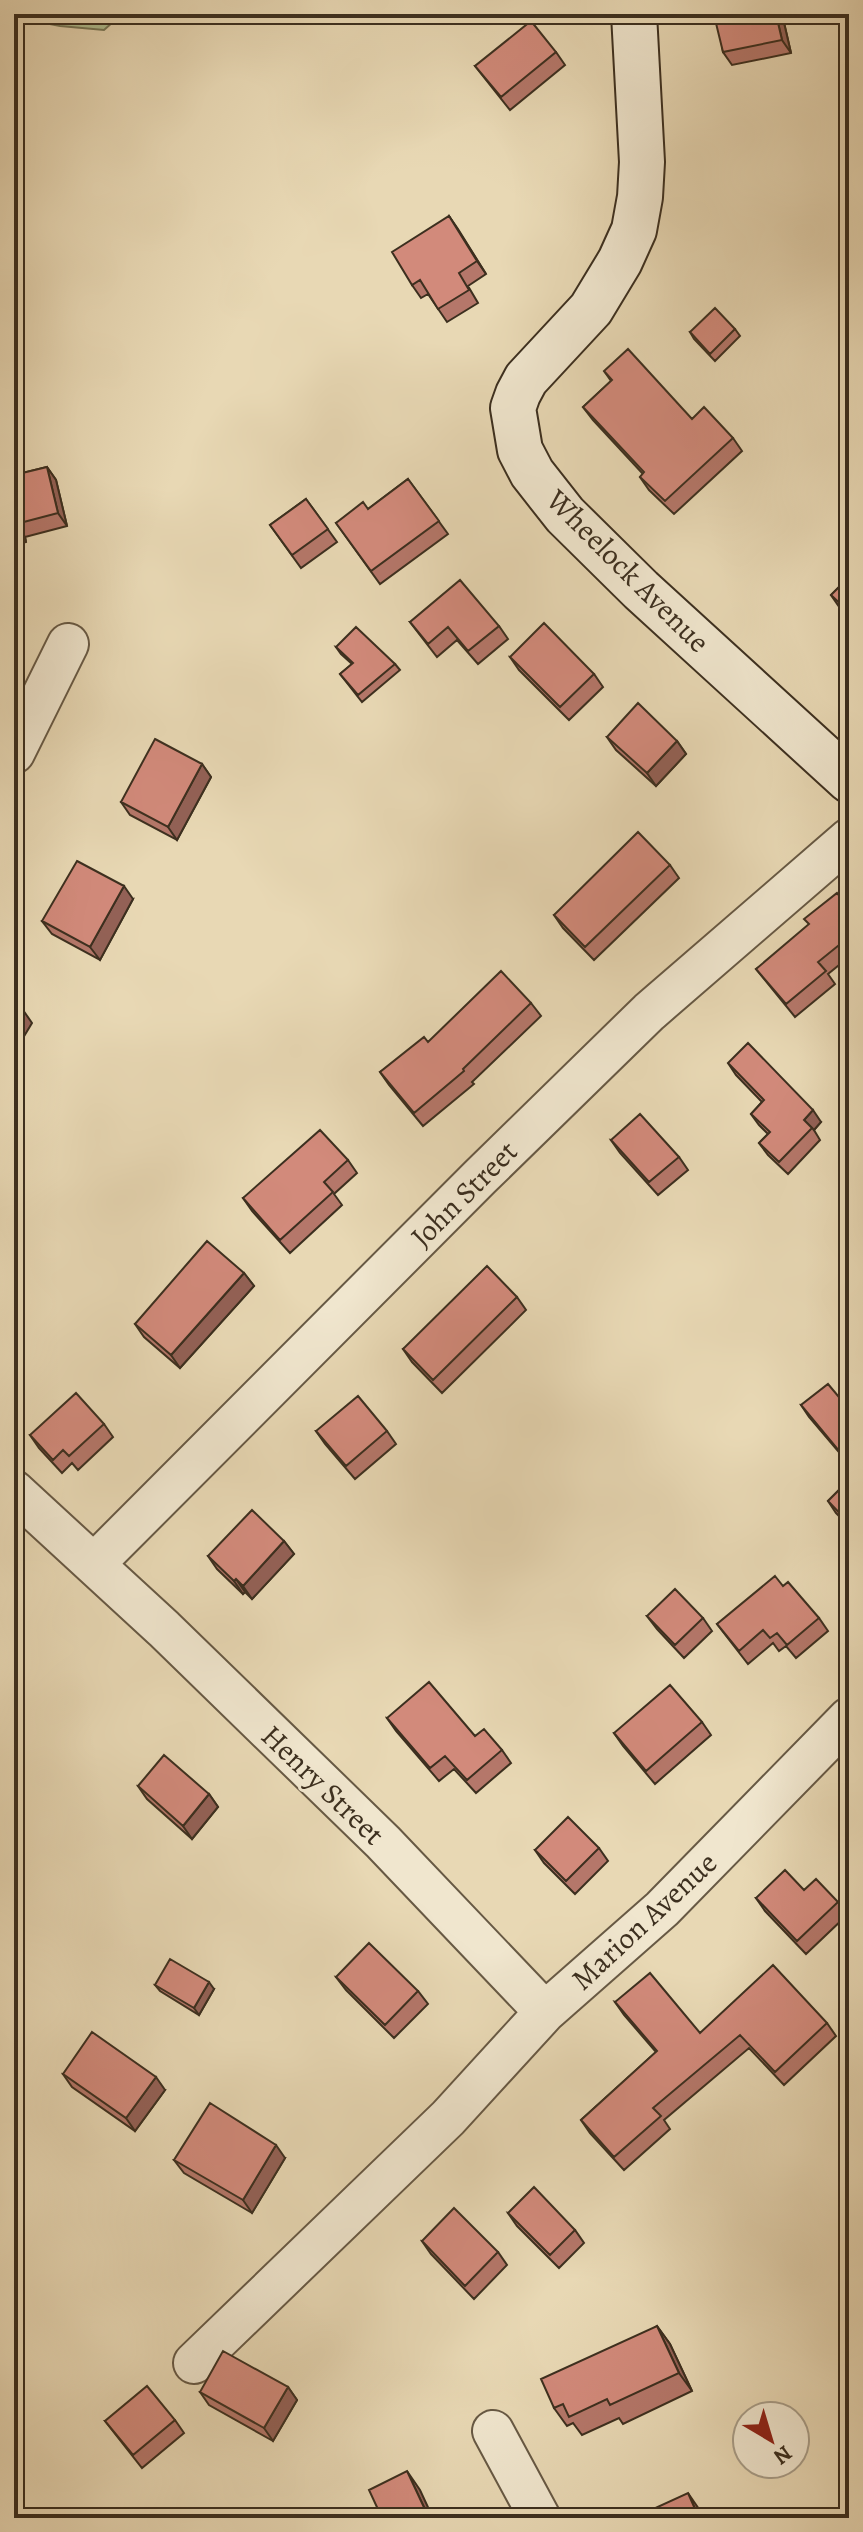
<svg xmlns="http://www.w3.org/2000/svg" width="863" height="2532" font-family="Alegreya,serif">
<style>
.green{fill:#afc092;stroke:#767858;stroke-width:2}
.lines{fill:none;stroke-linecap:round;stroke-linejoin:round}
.street-casing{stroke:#675944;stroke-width:44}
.secondary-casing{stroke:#3c2f1f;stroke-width:48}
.street{stroke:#f0e6ce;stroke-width:40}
.secondary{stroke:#f0e6ce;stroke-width:44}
.wall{fill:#b5776a;stroke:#3c2f1f;stroke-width:2}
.shaded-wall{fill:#936156;stroke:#3c2f1f;stroke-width:2}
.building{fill:#d28a7b;stroke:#3c2f1f;stroke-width:2}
.labels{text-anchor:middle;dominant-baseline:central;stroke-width:6;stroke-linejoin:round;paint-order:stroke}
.street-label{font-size:30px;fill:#3c2f1f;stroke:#f0e6ce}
</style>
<rect width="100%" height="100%" fill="#e8d8b4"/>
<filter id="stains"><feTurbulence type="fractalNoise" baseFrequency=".0025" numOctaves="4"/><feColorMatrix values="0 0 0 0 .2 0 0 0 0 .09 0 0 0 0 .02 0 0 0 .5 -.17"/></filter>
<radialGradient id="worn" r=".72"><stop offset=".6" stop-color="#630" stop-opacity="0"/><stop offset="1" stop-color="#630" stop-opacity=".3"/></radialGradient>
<!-- green -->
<path class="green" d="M14,14H122L104,30L60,26L14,17Z"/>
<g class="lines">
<defs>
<path id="street" d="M14,753L68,644
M14,1491L164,1629L383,1842L545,2012
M94,1564L480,1177L649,1012L849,839
M194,2363L448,2118L545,2012L662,1909L849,1718
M493,2431L540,2518"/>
<path id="secondary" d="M634,14L642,162L640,197L634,230L620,261L591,309L526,379L518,394L513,408L520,450L532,473L565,515L641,590L849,780"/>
</defs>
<!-- street casing -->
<use href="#street" class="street-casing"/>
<!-- secondary casing -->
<use href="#secondary" class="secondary-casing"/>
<!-- street -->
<use href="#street" class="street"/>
<!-- secondary -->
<use href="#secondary" class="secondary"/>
</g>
<!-- wall -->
<path class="wall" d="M717,14H782L791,53L732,65L723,52Z
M556,52L565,65L510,110L475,66Z
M449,216L486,274L468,286L478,303L447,322L428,294L421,298L412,285Z
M735,329L740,336L715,361L694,339L690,332Z
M604,371L692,419L733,438L742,451L674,514L649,490L640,477L643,474L593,420L583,407L611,381Z
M47,467L56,480L67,526L25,537L26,542L14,545V475Z
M408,479L448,534L380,584L336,523L368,509Z
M306,499L337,542L301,568L270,525Z
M849,577V617L840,608L831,595Z
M410,622L499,626L508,639L478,664L457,640L437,657Z
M336,647L395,664L400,670L362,702L340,674L352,664L341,654Z
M510,657L594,674L603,687L569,720L519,670Z
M607,737L677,741L686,754L656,786L616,750Z
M202,764L211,777L177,840L130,815L121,802Z
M670,865L679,878L594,960L563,928L554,915Z
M133,899L100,960L52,934L42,921Z
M849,907V957L828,974L835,984L795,1017L756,969Z
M531,1003L541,1016L472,1082L474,1084L423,1126L389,1085L380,1072L428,1042Z
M728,1063L821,1122L814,1130L820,1140L788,1174L768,1155L759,1143L768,1134L759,1125L751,1114L762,1102L736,1075Z
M611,1140L679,1157L688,1170L658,1195L620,1153Z
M348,1160L357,1173L334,1194L342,1205L290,1253L252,1211L243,1198Z
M244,1273L254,1286L180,1368L144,1337L135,1324Z
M517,1297L526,1310L442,1393L412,1362L403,1349Z
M801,1405L849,1409V1464L809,1417Z
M104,1424L113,1437L78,1470L72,1463L62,1473L39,1448L30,1435Z
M316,1431H387L396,1444L355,1479L325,1444Z
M849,1480V1526L836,1513L828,1501Z
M284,1541L294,1554L252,1599L245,1592L243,1594L217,1569L208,1556Z
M783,1586L819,1618L828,1631L796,1658L786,1646L779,1651L773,1643L748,1664L717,1624Z
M647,1616L703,1618L712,1631L684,1658L657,1629Z
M387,1718L475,1736L502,1750L511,1763L476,1793L454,1769L439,1781L396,1731Z
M702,1722L711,1735L655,1784L623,1746L614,1733Z
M138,1786L209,1794L218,1807L192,1839L147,1799Z
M599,1848L608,1861L575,1894L544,1863L535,1850Z
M756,1898L838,1902L847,1915L806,1954L765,1911Z
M336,1977L418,1991L428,2004L394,2038L346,1990Z
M155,1985L214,1989L199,2015L160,1991Z
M615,2002L700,2033L827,2023L836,2036L784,2085L749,2048L664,2120L670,2129L624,2170L590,2133L581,2120L656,2052L624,2015Z
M63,2074L165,2090L135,2131L72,2087Z
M285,2158L252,2213L184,2173L174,2160Z
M508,2213L575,2230L584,2243L559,2268L517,2226Z
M422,2241L498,2252L507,2265L474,2299L431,2254Z
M657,2326L670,2344L692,2391L623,2424L619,2418L582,2435L573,2423L567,2426L554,2408Z
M288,2387L297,2400L273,2441L209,2405L200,2392Z
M175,2420L184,2433L142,2468L105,2421Z"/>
<!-- shaded-wall -->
<path class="shaded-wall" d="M776,14H782L791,53L782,40Z
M449,216L458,229L486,274L477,261Z
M47,467L56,480L67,526L58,513Z
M16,524L25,537L26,542L17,529Z
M677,741L686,754L656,786L647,773Z
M202,764L211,777L177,840L168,827Z
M124,886L133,899L100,960L90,947Z
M23,1010L32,1023L14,1053V1024Z
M813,1110L821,1122L814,1130L804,1120Z
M244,1273L254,1286L180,1368L171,1355Z
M284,1541L294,1554L252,1599L243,1586Z
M236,1579L245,1592L243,1594L234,1581Z
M209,1794L218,1807L192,1839L183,1826Z
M209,1982L214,1989L199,2015L194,2008Z
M156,2077L165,2090L135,2131L126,2118Z
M276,2145L285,2158L252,2213L243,2200Z
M657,2326L670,2344L692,2391L679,2373Z
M288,2387L297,2400L273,2441L264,2428Z
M407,2471L420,2490L433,2518H429Z
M688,2493L701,2512L704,2518H699Z"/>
<!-- building -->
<path class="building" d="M717,14H776L782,40L723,52L714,15Z
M531,21L556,52L501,97L475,66Z
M449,216L477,261L459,273L469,290L438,309L420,280L412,285L392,252Z
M715,308L735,329L710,354L690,332Z
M628,349L692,419L704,407L733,438L665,501L640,477L644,472L583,407L612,380L604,371Z
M47,467L58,513L16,524L17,529L14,530V475Z
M408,479L439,521L371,571L336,523L363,502L368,509Z
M306,499L328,529L292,555L270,525Z
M849,577V612L831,595Z
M460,580L499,626L468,651L448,627L428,644L410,622Z
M544,623L594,674L560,707L510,657Z
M356,627L395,664L358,695L340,674L353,663L336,647Z
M638,703L677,741L647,773L607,737Z
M155,739L202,764L168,827L121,802Z
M638,832L670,865L585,947L554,915Z
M77,861L124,886L90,947L42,921Z
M837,893L849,907V937L818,962L826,971L786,1004L756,969L809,924L804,919Z
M501,971L531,1003L463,1069L464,1071L414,1113L380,1072L424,1037L428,1042Z
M14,1005L23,1010L14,1024Z
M748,1043L813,1110L804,1120L812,1128L779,1162L759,1143L770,1132L751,1114L764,1100L728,1063Z
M849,1066V1076L844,1071Z
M640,1114L679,1157L649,1182L611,1140Z
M320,1130L348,1160L324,1182L333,1192L280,1240L243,1198Z
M207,1241L244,1273L171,1355L135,1324Z
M487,1266L517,1297L433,1380L403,1349Z
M828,1384L849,1409V1463L801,1405Z
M76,1393L104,1424L69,1456L63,1450L53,1460L30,1435Z
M358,1396L387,1431L346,1466L316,1431Z
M849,1480V1523L828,1501Z
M252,1510L284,1541L243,1586L236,1579L234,1581L208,1556Z
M775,1576L783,1586L788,1582L819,1618L787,1645L777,1633L770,1638L763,1630L739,1651L717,1624Z
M675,1589L703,1618L675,1645L647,1616Z
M429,1682L475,1736L484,1729L502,1750L467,1780L445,1756L430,1768L387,1718Z
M670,1685L702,1722L646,1771L614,1733Z
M164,1755L209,1794L183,1826L138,1786Z
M568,1817L599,1848L566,1881L535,1850Z
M785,1870L804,1890L816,1879L838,1902L797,1941L756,1898Z
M369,1943L418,1991L385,2025L336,1977Z
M170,1959L209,1982L194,2008L155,1985Z
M773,1965L827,2023L775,2072L740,2035L653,2108L661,2116L614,2157L581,2120L657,2051L615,2002L650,1973L700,2033Z
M92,2032L156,2077L126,2118L63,2074Z
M210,2103L276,2145L243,2200L174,2160Z
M534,2187L575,2230L550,2255L508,2213Z
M454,2208L498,2252L465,2286L422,2241Z
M657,2326L679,2373L610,2405L607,2399L569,2417L563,2404L554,2408L541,2379Z
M223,2351L288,2387L264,2428L200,2392Z
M147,2386L175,2420L133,2455L105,2421Z
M407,2471L429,2518H382L369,2490Z
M688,2493L699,2518H641L640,2515Z"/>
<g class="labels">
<!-- street labels -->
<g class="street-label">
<text transform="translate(628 571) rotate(45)">Wheelock Avenue</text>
<text transform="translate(464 1194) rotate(-45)">John Street</text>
<text transform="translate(323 1785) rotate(44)">Henry Street</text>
<text transform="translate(644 1921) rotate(-43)">Marion Avenue</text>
</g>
</g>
<!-- margin -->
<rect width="863" height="2532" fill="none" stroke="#e8d8b4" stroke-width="48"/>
<rect x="16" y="16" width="831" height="2500" fill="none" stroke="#3c2f1f" stroke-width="4"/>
<rect x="24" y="24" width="815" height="2484" fill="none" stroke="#3c2f1f" stroke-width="2"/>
<!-- north arrow -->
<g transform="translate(771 2440) rotate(142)"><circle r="38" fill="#f0e6ce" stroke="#a89d88" stroke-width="2"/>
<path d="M0-6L14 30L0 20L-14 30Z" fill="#8f2418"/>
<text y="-12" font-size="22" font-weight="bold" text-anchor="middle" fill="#3c2f1f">N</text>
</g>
<rect width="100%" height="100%" filter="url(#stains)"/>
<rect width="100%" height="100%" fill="url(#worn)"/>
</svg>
